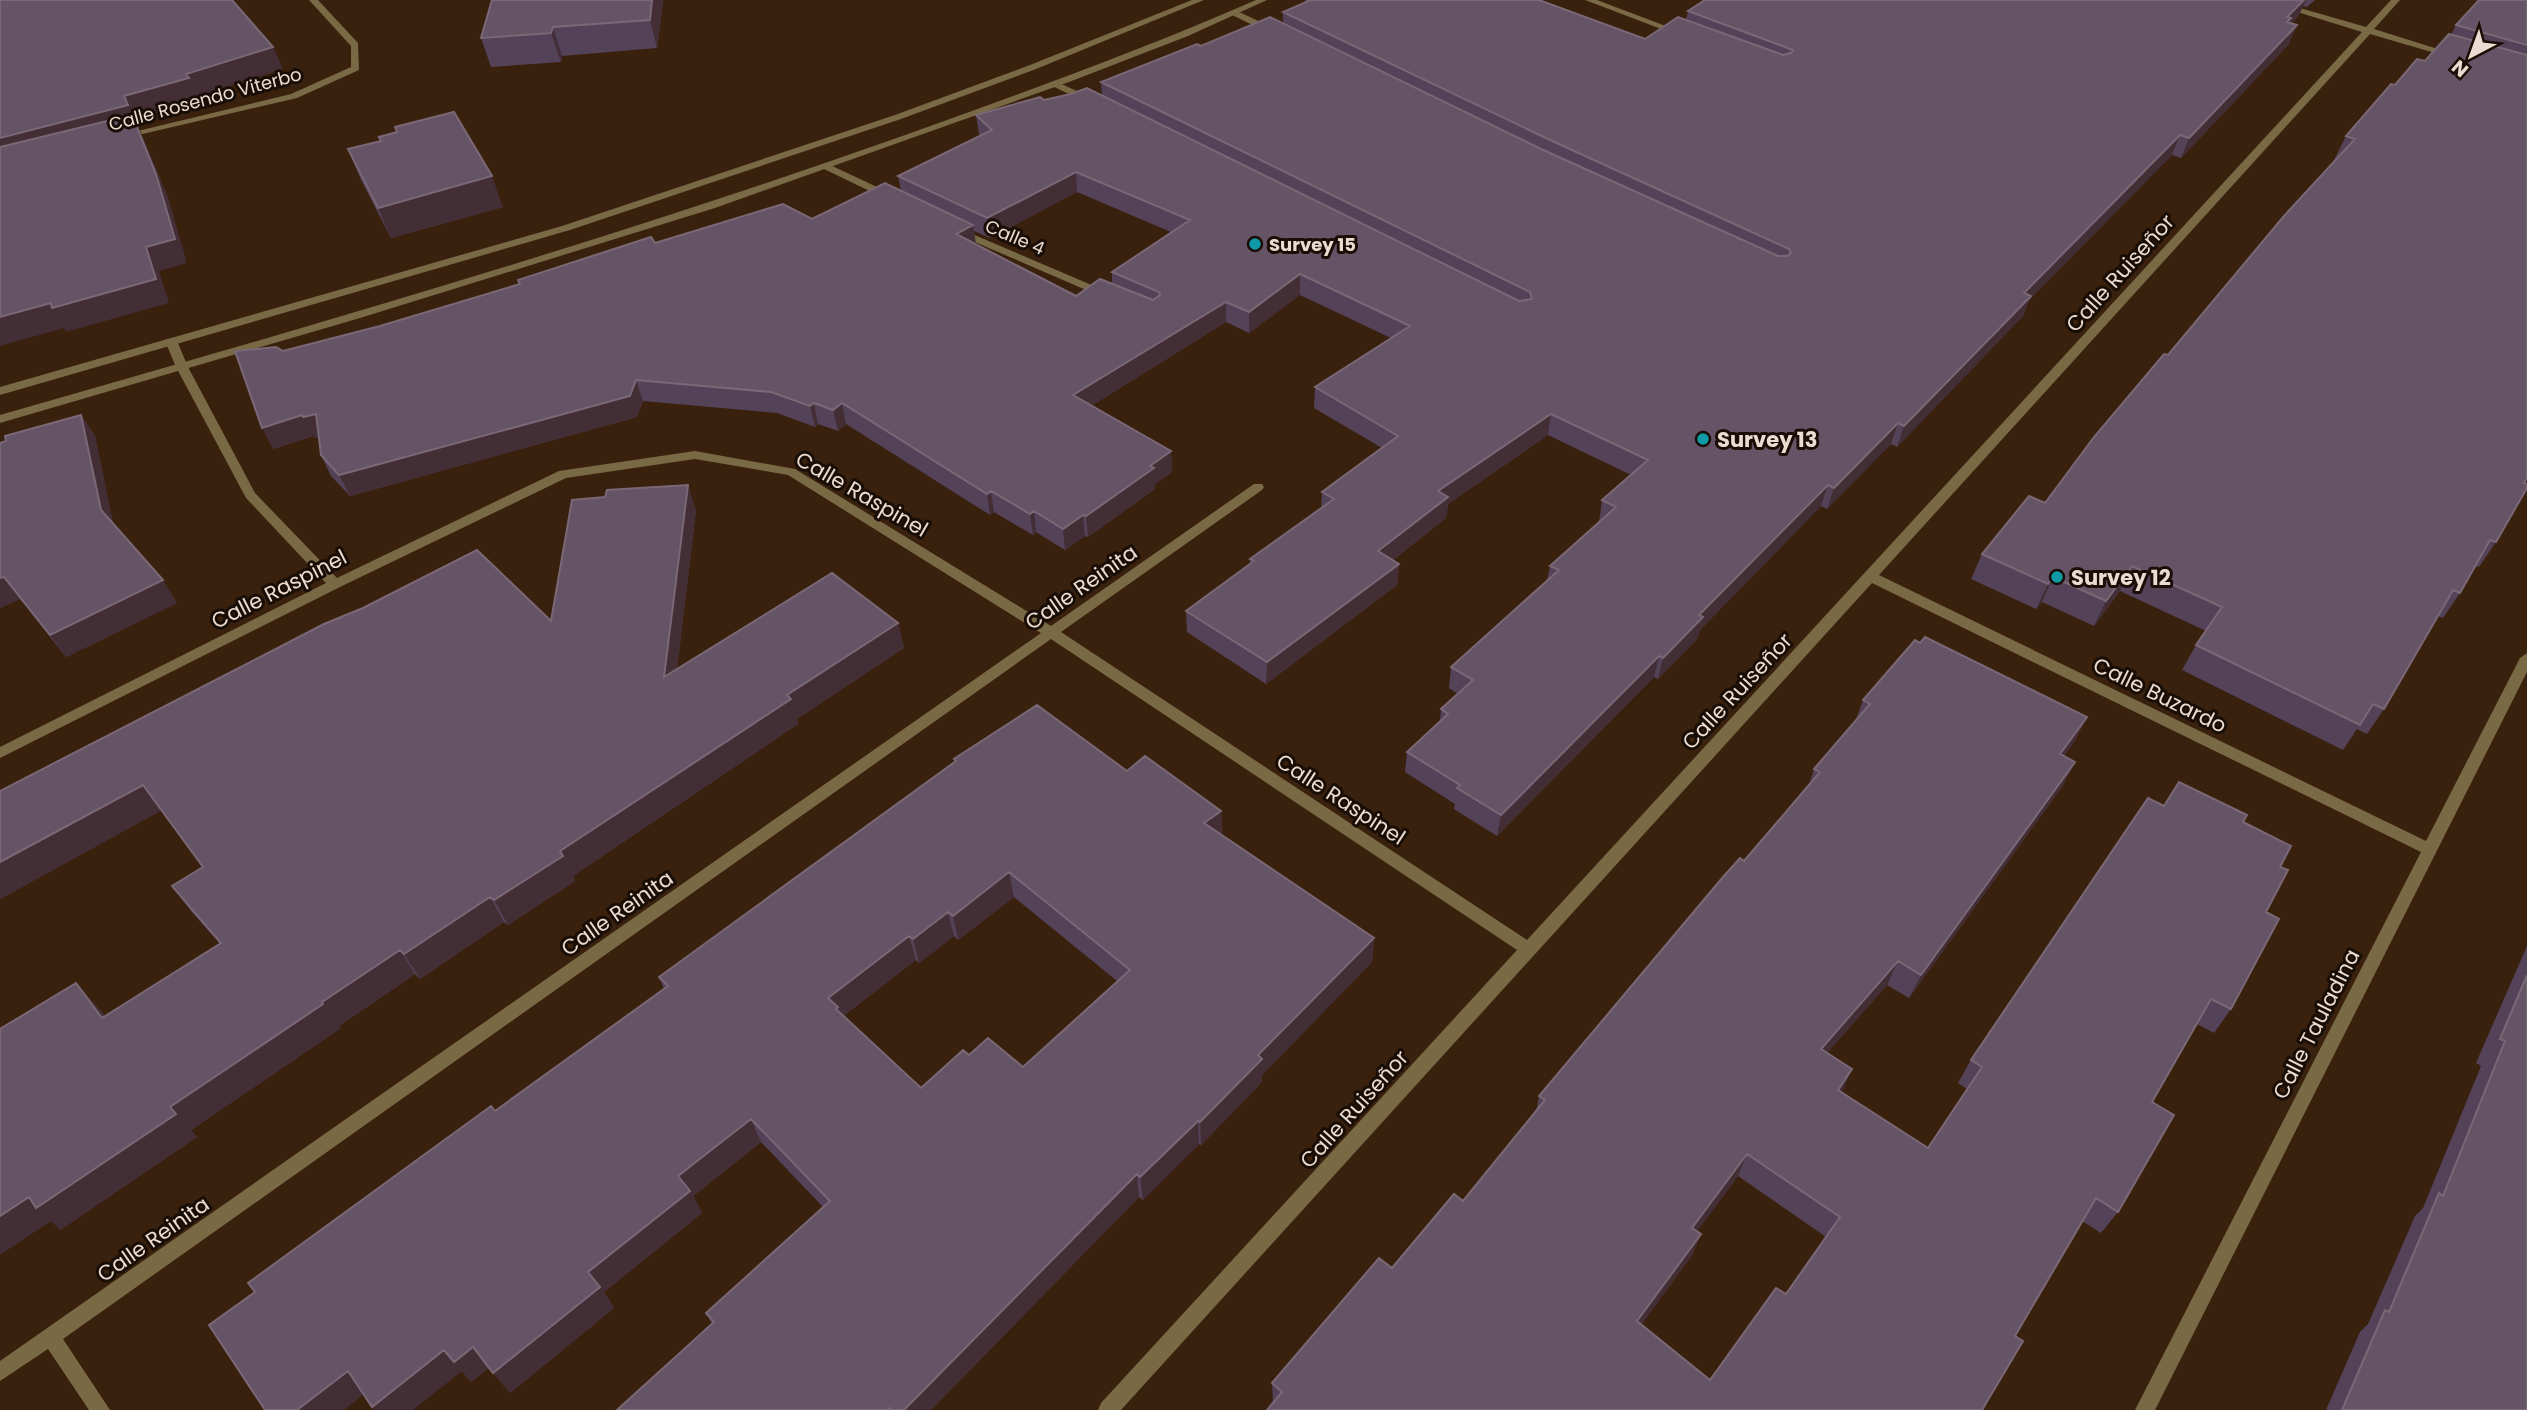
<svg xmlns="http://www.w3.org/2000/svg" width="2527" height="1410" font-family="Poppins,sans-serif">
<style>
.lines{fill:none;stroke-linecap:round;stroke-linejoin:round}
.minor{fill:#7a6945;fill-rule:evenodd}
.tertiary{fill:#7a6945;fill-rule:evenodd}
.wall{fill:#544259;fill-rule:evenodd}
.shaded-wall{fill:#432e36}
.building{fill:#655366;stroke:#7a6876;stroke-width:2;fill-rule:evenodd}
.culture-dot{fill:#0f9aa8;stroke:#190e06;stroke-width:2.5}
.labels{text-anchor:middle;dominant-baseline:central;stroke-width:6;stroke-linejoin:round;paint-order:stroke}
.far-street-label{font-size:18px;fill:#ecdbd0;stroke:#190e06}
.far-poi-label{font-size:18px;font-weight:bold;fill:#ecdbd0;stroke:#190e06;text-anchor:start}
.street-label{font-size:21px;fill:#ecdbd0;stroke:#190e06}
.poi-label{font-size:21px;font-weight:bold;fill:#ecdbd0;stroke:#190e06;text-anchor:start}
</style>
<rect width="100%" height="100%" fill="#39210e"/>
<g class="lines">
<!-- minor -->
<path class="minor" d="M309,0H318L358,43L359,70L297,98L121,139V135L291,94L351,67V46Z
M1585,0H1597L1684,33L1677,35Z
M2259,0H2272L2366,27L2391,0H2400L2374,29L2457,55L2452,58L2370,34L1879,575L2426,841L2520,658L2527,653V672L2155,1410H2135L2421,852L1872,583L1121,1410H1098L1101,1403L1517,950L1051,639L63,1339L110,1410H89L48,1349L0,1381V1361L1041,633L788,475L695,459L566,478L340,587L0,758V747L326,583L246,498L176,367L165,341L167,339H175L177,341L188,367L255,493L337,578L559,471L695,451L795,469L1051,626L1254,484H1262L1264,487L1262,490L1061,632L1527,940L2362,32Z
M1235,10L1275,29L1276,31L1269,33L1232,15L1231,13Z
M1055,81L1092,98L1094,100L1086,102L1052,86V82Z
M828,164L894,195L895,197L886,199L824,169L823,167Z
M958,228L1108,292L1109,294L1104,297L1100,296L954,233L953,231Z"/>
<!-- tertiary -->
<path class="tertiary" d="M1192,0H1204L1036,69L901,119L570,230L0,395V387L562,226L895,115L1030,65Z
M1256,0H1267L1188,36L1069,82L715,208L360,318L0,423V415C305,328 610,240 908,134C1025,92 1142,50 1256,0Z"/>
</g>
<!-- wall -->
<path class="wall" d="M663,0L657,48L562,56L561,62L491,67L481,38Z
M1305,0H1539L1645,39L1686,20L1688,11L1705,0H2315L2307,7L2303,6L2299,15L2292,23L2289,44L2181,158L2172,155L2029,300L2023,316L1897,447L1891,444L1827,509L1821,506L1700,630L1697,639L1658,679L1654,677L1497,836L1454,809L1455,804L1405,772L1407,752L1440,721L1441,709L1458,694L1449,688L1451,667L1547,581L1550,566L1599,522L1602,500L1631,475L1548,435L1448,504L1446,518L1393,560L1399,564L1397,585L1266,684L1187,632L1186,611L1250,564V559L1321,508L1322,492L1382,448L1314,408L1315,387L1391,338L1300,295L1249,333L1226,322L1091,406L1171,451L1172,472L1155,484V489L1088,537L1085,536L1065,550L1036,532L1033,535L994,512L990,515L846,424L838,431L818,424L815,427L777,413L643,401L637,417L350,496L331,476L321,455L319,437L314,438L313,436L273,449L283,351L380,326L519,284L518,280L655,243L812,219L901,191L898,176L981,136L979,134L976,115L1044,100L1102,95L1101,82L1201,46L1283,24V12L1305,3ZM1077,192L1171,232L1112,272V284L1076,296L976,245L974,231L990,238Z
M2527,0V478L2496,542L2479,567L2475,566L2460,593L2443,618L2438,616L2384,709L2367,734L2357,729L2343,750L2182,670L2196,645L2206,631L2120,591L2094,626L2042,602L2036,609L1971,579L1982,554L2045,503L2168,355L2336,160H2334L2346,136L2395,85L2425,61L2451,35L2456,25Z
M395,127L503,207L391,238L361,180L348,149L381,141L397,132Z
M81,415L95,436L113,524L177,603L66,657L20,599L0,608Z
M696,510L677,669L898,623L904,648L797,719L798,724L573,876L575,881L508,925L504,922L420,979L415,974L339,1026L341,1028L191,1130L197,1137L60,1230L76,983L105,1016L220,944L191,911L172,886L203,867L162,810L0,899V791L551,621Z
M1863,700L2087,717L2074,742L2064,756L2075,762L2062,787L1909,998L1887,985L1827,1053L1841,1092L1928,1148L1967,1089L1958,1083L1971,1060L2164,806L2243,822L2280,867L2266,912L2231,1009L2214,1033L2197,1024L2152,1102L2118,1212L2101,1233L2082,1221L2015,1336L1982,1410L1273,1403L1272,1383L1463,1201L1536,1112L1539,1096L1809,785L1814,769L1855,722ZM1738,1176L1826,1237L1786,1294L1710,1380L1641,1325L1692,1255L1701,1234L1697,1231Z
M954,759L1127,771L1221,811L1222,835L1374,938L1372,962L1262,1075V1082L1201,1145L1199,1144L1143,1200L1139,1197L931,1410H617L712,1324L706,1313L823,1207L761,1142L693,1196L702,1213L604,1292L614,1308L510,1393L489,1368L471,1382L462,1371L364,1394L255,1292L495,1111L664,989L659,977L954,762ZM1014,897L1117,981L1023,1067L969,1055L921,1088L843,1016L916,960L919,963L954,936L958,940Z
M2527,946V1410H2326L2360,1332L2368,1324L2415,1216L2423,1208L2481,1066L2476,1063Z"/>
<!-- shaded-wall -->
<path class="shaded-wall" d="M652,0H663L657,48L650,20Z
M2304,0H2306L2299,15L2287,28V17Z
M2297,25L2289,44L2181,158L2189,138Z
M553,27L562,56L561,62L551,33Z
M273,47L283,69L198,96L200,100L136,119L140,128H139L168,197L187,263L159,271L169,303L66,332L64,328L0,346V317L146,247L0,164V138L124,96L186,74Z
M2180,135L2172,155L2029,300L2023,316L1897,447L1904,426L2024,293Z
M1076,172L1077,192L990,238L987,218Z
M492,176L503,207L391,238L378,208Z
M973,225L976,245L956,234Z
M1300,274V295L1249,333V312Z
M1226,302V322L1075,416L1073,395Z
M636,380L643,401L637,417L350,496L339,475Z
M814,403L818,424L815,427L810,406Z
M842,403L846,424L838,431L833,410Z
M316,414L327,435L314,438L313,436L273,449L262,428L302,415Z
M1551,414L1548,435L1448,504L1446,518L1377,572L1378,551L1438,491Z
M81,415L95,436L115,532L101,510Z
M1898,423L1891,444L1827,509L1834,488Z
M1171,451L1172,472L1155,484V489L1088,537L1086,516L1150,466Z
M688,485L696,510L673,703L664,677Z
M1828,485L1821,506L1700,630L1697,639L1658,679L1663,658L1699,615Z
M991,491L994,512L990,515L987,494Z
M1034,511L1036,532L1033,535L1030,514Z
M1083,515L1085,536L1065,550L1063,529Z
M1399,564L1397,585L1266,684L1267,662Z
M2132,566L2120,591L2094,626L2106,601Z
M4,577L20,599L0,608V578Z
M2053,577L2042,602L2036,609L2048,584Z
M163,580L177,603L66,657L50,635Z
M898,623L904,648L797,719L798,724L573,876L575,881L508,925L494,900L560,851L787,695Z
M1659,656L1654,677L1497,836L1501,815Z
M2087,717L2074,742L2047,779L2060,754Z
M2075,762L2062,787L1909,998L1921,975Z
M143,785L162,810L0,899V862Z
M1221,811L1222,836L1204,823Z
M1009,872L1014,897L958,940L953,916Z
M490,897L504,922L420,979L404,954Z
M948,912L954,936L919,963L913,939Z
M909,936L916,960L841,1017L828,998Z
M1374,938L1372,962L1262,1075V1082L1201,1145L1200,1122L1258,1055Z
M400,950L415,974L339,1026L341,1028L191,1130L197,1137L60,1230L51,1221L0,1255V1216L170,1107L322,1002Z
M1898,961L1887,985L1810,1072L1821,1049Z
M76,983L97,1007L124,1042L102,1018Z
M1852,1069L1842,1092L1838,1090Z
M751,1119L761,1142L693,1196L702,1213L604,1292L614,1308L510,1393L493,1373L678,1176Z
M1198,1121L1199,1144L1143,1200L1140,1177Z
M1747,1154L1738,1176L1684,1249L1692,1228Z
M1137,1174L1139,1197L931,1410H904Z
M1701,1234L1692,1255L1629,1341L1637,1321Z
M473,1347L490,1367L471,1382L462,1371L413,1410H375L372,1407L444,1350Z
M348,1371L368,1391L344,1410H297Z"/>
<!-- building -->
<path class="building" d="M0,0H232L273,47L186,74L189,78L124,96L128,105L0,138Z
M492,0H652L650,20L553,27L551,33L481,38Z
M1311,0H1539L1645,39L1678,17L1783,55L1791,53L1793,50L1688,11L1705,0H2304L2287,17L2291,18L2287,22L2297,25L2189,138L2180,135L2024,293L2031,296L1904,426L1898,423L1834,488L1828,485L1699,615L1703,617L1663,658L1659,656L1501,815L1457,788L1460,785L1407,752L1448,714L1441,709L1473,680L1451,667L1559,570L1550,566L1616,507L1602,500L1648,460L1551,414L1438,491L1448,497L1378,551L1399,564L1267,662L1186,611L1254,561L1250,559L1334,499L1322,492L1398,436L1315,387L1410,326L1300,274L1249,312L1226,302L1073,395L1171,451L1150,466L1154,468L1086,516L1083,515L1063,529L1034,511L1030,514L991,491L987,494L842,403L833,410L814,403L810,406L771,392L636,380L630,396L339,475L321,455L316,414L303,417L302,415L262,428L235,351L276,347L283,351L380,326L520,284L518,280L651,237L655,243L783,204L812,219L885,183L973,225L956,234L1076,296L1100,279L1153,300L1160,295L1159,292L1112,272L1190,220L1076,172L987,218L898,176L992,130L976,115L1040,97L1044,100L1071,94L1087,88L1519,301L1532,299L1530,292L1101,82L1197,44L1201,46L1270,17L1541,149L1778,256H1787L1791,253L1789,249L1550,140L1283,12Z
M2479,0H2527V45L2456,25Z
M2449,34L2527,55V478L2524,483L2527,484V488L2496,542L2490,540L2460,593L2453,590L2384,709L2373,704L2360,725L2196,645L2222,607L2132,566L2106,601L2053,577L2048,584L1982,554L2029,496L2045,503L2094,437L2164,354L2168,355L2284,216L2355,139L2346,136L2391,84L2395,85L2417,59L2425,61Z
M454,112L492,176L378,208L348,149L381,141L379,137L397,132L395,127Z
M132,115L156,174L175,239L146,247L156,279L52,308L51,303L0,317V147Z
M81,415L101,510L163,580L50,635L4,577L0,578V443L6,441L5,436Z
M688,485L664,677L832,573L898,623L787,695L791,699L560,851L563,856L494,900L490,897L404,954L400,950L322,1002L323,1004L170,1107L176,1114L36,1208L29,1197L0,1216V1029L76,983L102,1018L221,943L172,886L203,867L143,785L0,862V791L324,624L363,608L477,550L551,621L572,500L605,497L607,490Z
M1925,637L2087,717L2060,754L2075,762L1921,975L1898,961L1821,1049L1852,1069L1838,1090L1928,1148L1982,1067L1971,1060L2148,798L2164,806L2179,782L2247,815L2243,822L2291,846L2280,867L2288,870L2266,912L2279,919L2231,1009L2211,999L2152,1102L2174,1115L2118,1212L2096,1198L2015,1336L2023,1341L1982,1410H1267L1282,1392L1272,1383L1379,1258L1392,1268L1454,1194L1463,1201L1545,1100L1539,1096L1723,877L1740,858L1744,861L1820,772L1814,769L1870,704L1863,700L1915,640L1920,643ZM1747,1154L1840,1217L1786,1294L1776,1288L1710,1380L1637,1321L1701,1234L1692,1228Z
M1037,705L1127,771L1145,756L1221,811L1204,823L1374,938L1258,1055L1262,1059L1200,1122L1198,1121L1140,1177L1137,1174L904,1410H892L890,1408L888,1410H617L714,1322L706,1313L830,1201L751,1119L678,1176L690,1191L588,1272L600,1287L493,1373L473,1347L454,1362L444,1350L372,1407L348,1371L297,1410H265L209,1325L255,1292L248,1283L491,1106L495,1111L668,986L659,977L956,761L954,759ZM1009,872L1130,970L1023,1067L988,1038L969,1055L963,1050L921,1088L836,1009L838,1007L828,998L909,936L913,939L948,912L953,916Z
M2527,975V1410H2342L2385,1310L2389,1312L2439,1193L2443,1196L2505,1041L2500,1039Z"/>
<!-- markers -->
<g class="culture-dot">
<circle cx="1255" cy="244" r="7"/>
<circle cx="1703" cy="439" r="7"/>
<circle cx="2057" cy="577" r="7"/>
</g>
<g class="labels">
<!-- far-street labels -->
<g class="far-street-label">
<text transform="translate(205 99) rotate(-15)">Calle Rosendo Viterbo</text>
<text transform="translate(1015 237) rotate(23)">Calle 4</text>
</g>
<!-- far-poi labels -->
<g class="far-poi-label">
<text x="1269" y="244">Survey 15</text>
</g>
<!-- street labels -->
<g class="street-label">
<text transform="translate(2120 273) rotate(-48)">Calle Ruiseñor</text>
<text transform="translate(862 494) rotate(30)">Calle Raspinel</text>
<text transform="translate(1081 587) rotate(-35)">Calle Reinita</text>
<text transform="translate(279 589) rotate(-27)">Calle Raspinel</text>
<text transform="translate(1737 691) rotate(-47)">Calle Ruiseñor</text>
<text transform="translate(2160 695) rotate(26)">Calle Buzardo</text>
<text transform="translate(1341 799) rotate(33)">Calle Raspinel</text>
<text transform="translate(617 913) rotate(-35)">Calle Reinita</text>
<text transform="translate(2316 1024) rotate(-63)">Calle Tauladina</text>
<text transform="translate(1354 1109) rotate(-48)">Calle Ruiseñor</text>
<text transform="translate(153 1239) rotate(-35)">Calle Reinita</text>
</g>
<!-- poi labels -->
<g class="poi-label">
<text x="1717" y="439">Survey 13</text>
<text x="2071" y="577">Survey 12</text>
</g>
</g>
<!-- north arrow -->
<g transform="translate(2471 56) rotate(221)" stroke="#190e06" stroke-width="5" paint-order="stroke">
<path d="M0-5L12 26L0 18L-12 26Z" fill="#ecdbd0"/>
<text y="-10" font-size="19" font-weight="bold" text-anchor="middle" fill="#ecdbd0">N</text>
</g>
</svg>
